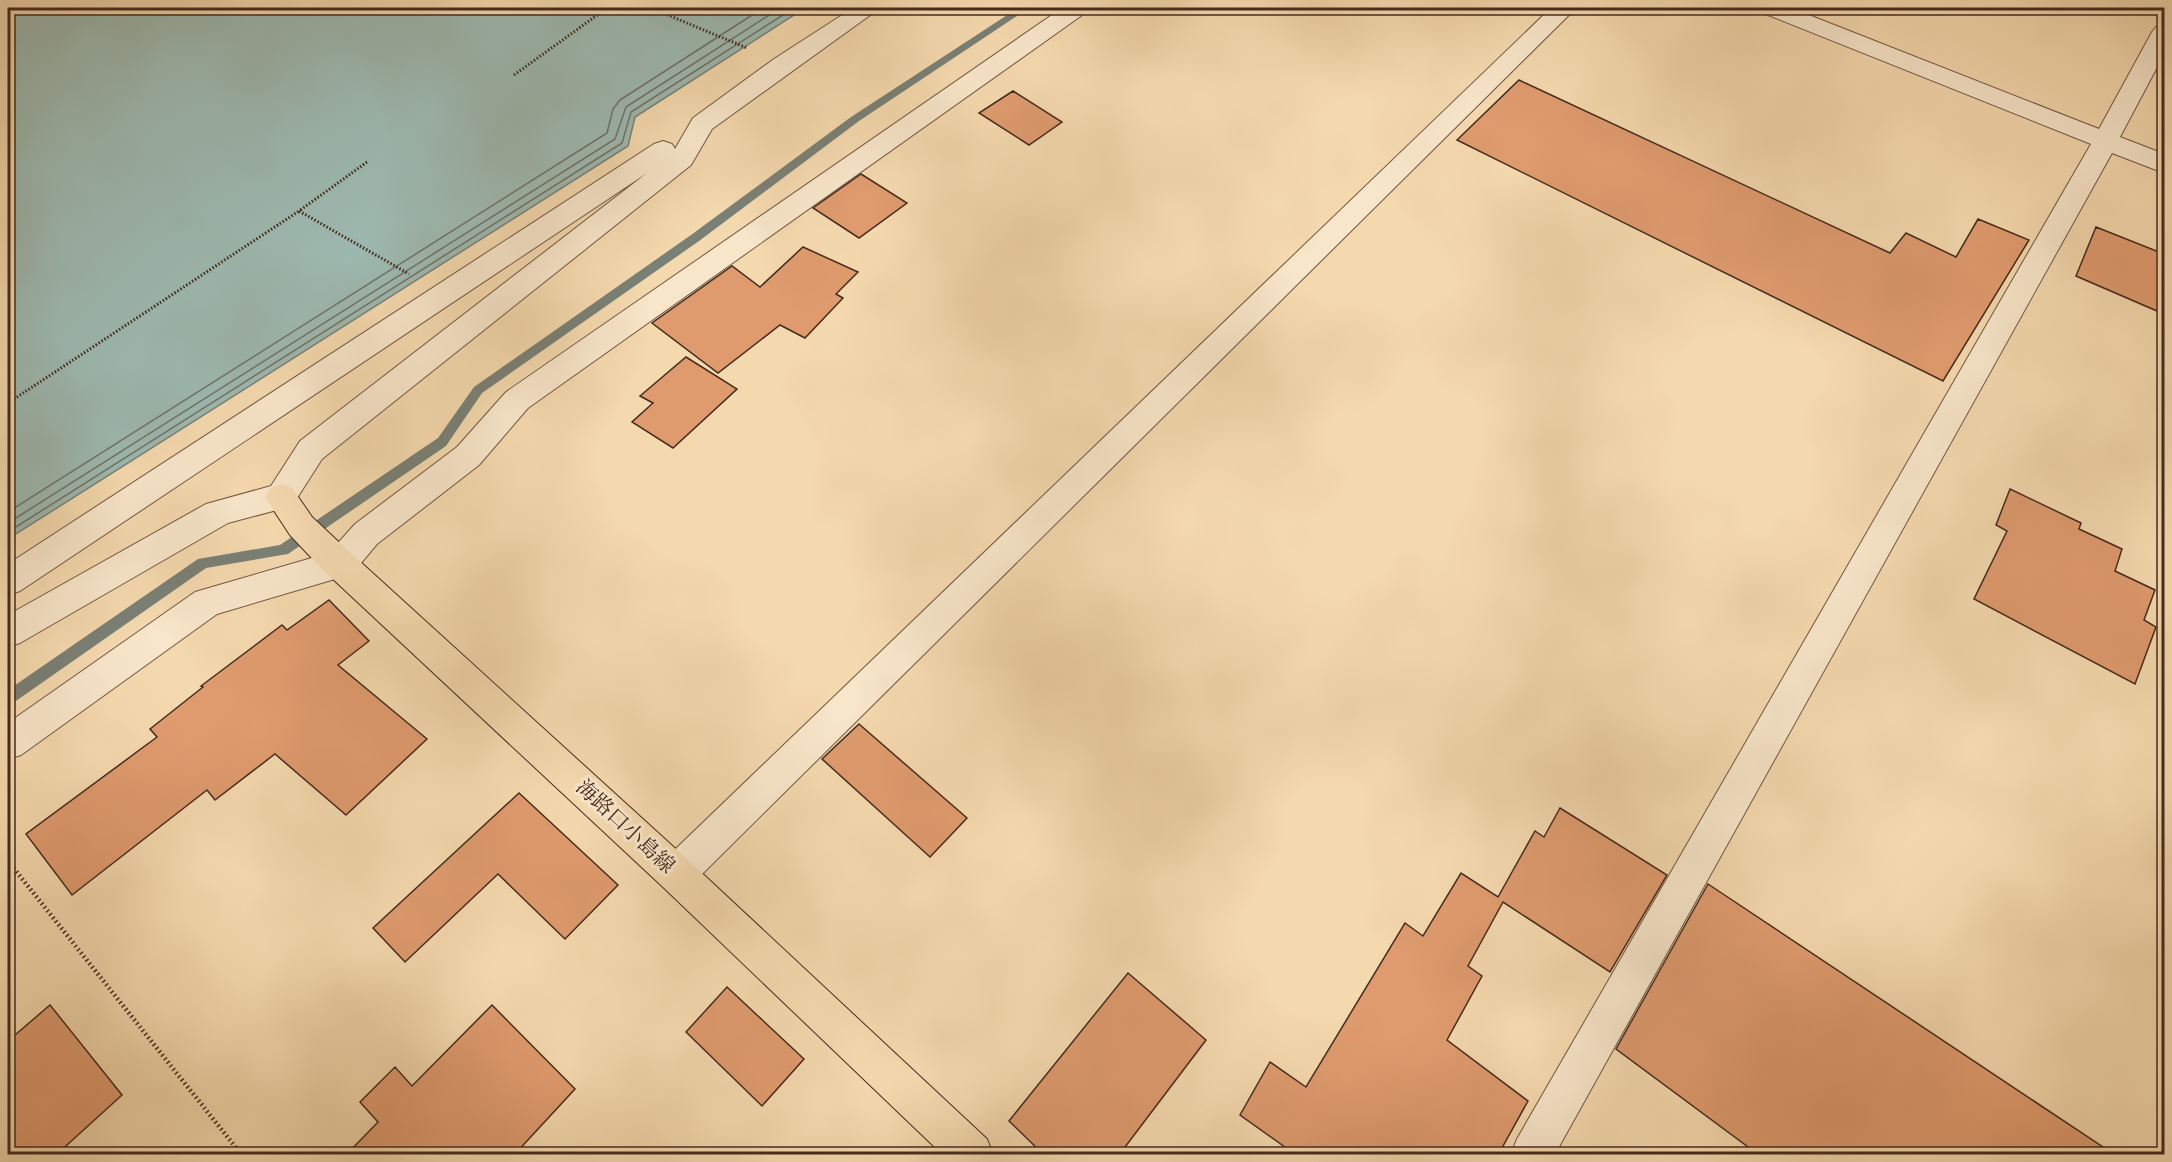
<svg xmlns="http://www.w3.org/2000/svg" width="2172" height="1162" font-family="'Libre Bodoni','Noto Serif JP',serif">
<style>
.water{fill:#9db9b0;stroke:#7a8076;stroke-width:1.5}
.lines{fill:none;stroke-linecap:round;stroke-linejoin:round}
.shore{stroke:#717268;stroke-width:1.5}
.stream{fill:#7a8076;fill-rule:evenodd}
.building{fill:#df9b6e;stroke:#452a1f;stroke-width:1.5}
.minor-casing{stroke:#715643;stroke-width:2}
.major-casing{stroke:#452a1f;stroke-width:2}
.path-far1{stroke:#452a1f;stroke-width:3;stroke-dasharray:1.5 2;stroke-linecap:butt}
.path{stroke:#452a1f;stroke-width:4.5;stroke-dasharray:1.5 3;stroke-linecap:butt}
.minor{fill:#f8e6ca;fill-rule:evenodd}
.major{fill:#f5d9ae;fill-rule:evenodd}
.labels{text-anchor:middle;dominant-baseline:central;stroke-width:6;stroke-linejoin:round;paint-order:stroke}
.street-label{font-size:21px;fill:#452a1f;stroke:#f8e6ca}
</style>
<rect width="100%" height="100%" fill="#f5d9ae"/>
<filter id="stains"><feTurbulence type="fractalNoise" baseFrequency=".00333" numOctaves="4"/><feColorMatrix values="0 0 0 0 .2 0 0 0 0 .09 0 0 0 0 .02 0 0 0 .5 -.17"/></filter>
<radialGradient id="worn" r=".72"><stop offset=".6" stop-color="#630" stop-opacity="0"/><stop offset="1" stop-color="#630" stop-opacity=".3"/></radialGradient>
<!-- water -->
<path class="water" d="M8,8H805L635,117L628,146L8,539Z"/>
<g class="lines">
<!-- shore -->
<path class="shore" d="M8,512L607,133L613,109L620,100L763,8
M8,523L615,139L626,107L780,8
M8,532L622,143L631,112L794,8"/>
<!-- stream -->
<path class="stream" d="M1018,8H1029L859,121L699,241L482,393L446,446L288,554L206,568L13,703L8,704V690L198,559L280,545L438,438L474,387L691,235L851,117Z"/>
</g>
<!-- building -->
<path class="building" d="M1519,80L1890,253L1906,233L1956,257L1978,219L2029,240L1943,381L1457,140Z
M1013,91L1062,122L1029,145L979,113Z
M861,174L907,203L859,238L813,208Z
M2096,227L2164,254V314L2076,276Z
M803,247L858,272L836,294L843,298L805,338L780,325L718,373L652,323L732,266L760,287Z
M686,357L737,389L673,448L632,422L653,403L640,396Z
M2010,489L2081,523L2079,529L2122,549L2115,571L2155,590L2144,620L2156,627L2135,684L1974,599L2007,531L1996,525Z
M329,600L369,641L338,665L427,739L346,815L275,754L215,800L207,790L72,895L26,834L157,737L150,729L203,687L201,686L282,625L287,630Z
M859,724L967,818L930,857L822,759Z
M519,793L618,885L565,939L498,874L405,962L373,928Z
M1560,808L1667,875L1610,972L1503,902L1468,966L1482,976L1447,1040L1528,1101L1498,1155H1296L1240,1115L1270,1062L1306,1087L1405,923L1423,936L1461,873L1498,897L1535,831L1544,837Z
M1708,884L2115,1155H1759L1616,1049Z
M1128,973L1206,1040L1119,1155H1044L1009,1121Z
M727,987L804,1059L762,1106L686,1032Z
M50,1005L122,1095L56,1155H8V1041Z
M492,1005L575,1089L514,1155H346L378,1122L360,1102L395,1067L412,1086Z"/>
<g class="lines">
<defs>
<path id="minor" d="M853,8H880L712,129L691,165L322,459L292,506L228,523L20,643L8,647V615L206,504L271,486L300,441L647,173L20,591L8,595V564L654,144L663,141L672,144L675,149L693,118L774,59Z
M1062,8H1089L1085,13L528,408L479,465L377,544L352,574L217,614L21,755L8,759V723L195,592L329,553L355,524L457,447L506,392Z
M1551,8H1576L689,887L676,893L663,887L657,874L663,861Z
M1760,8H1791L2099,129L2152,32L2156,27L2164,25V54L2120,137L2164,154V173L2112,153L1555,1154H1511L1517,1139L2091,144L1763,13Z"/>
<path id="major" d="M281,484L292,488L312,517L344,547L689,861L987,1139L993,1154H942L663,887L320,567L290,535L265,497L270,488Z"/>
</defs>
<!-- minor casing -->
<use href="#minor" class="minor-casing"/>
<!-- major casing -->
<use href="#major" class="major-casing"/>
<!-- path-far1 -->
<path class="path-far1" d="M651,8L747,48
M514,75L607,8
M367,162L299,211L409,274
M8,403L299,211"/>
<!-- path -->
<path class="path" d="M8,861L241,1154"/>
<!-- minor -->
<use href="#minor" class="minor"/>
<!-- major -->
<use href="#major" class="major"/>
</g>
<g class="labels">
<!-- street labels -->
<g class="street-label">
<text transform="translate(625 827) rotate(43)">海路口小島線</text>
</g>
</g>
<!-- margin -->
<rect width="2172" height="1162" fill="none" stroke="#f5d9ae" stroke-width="30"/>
<rect x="9" y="9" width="2154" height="1144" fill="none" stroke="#452a1f" stroke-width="3"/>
<rect x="15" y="15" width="2142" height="1132" fill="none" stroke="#452a1f" stroke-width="1.5"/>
<rect width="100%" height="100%" filter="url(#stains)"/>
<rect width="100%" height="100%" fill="url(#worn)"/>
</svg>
